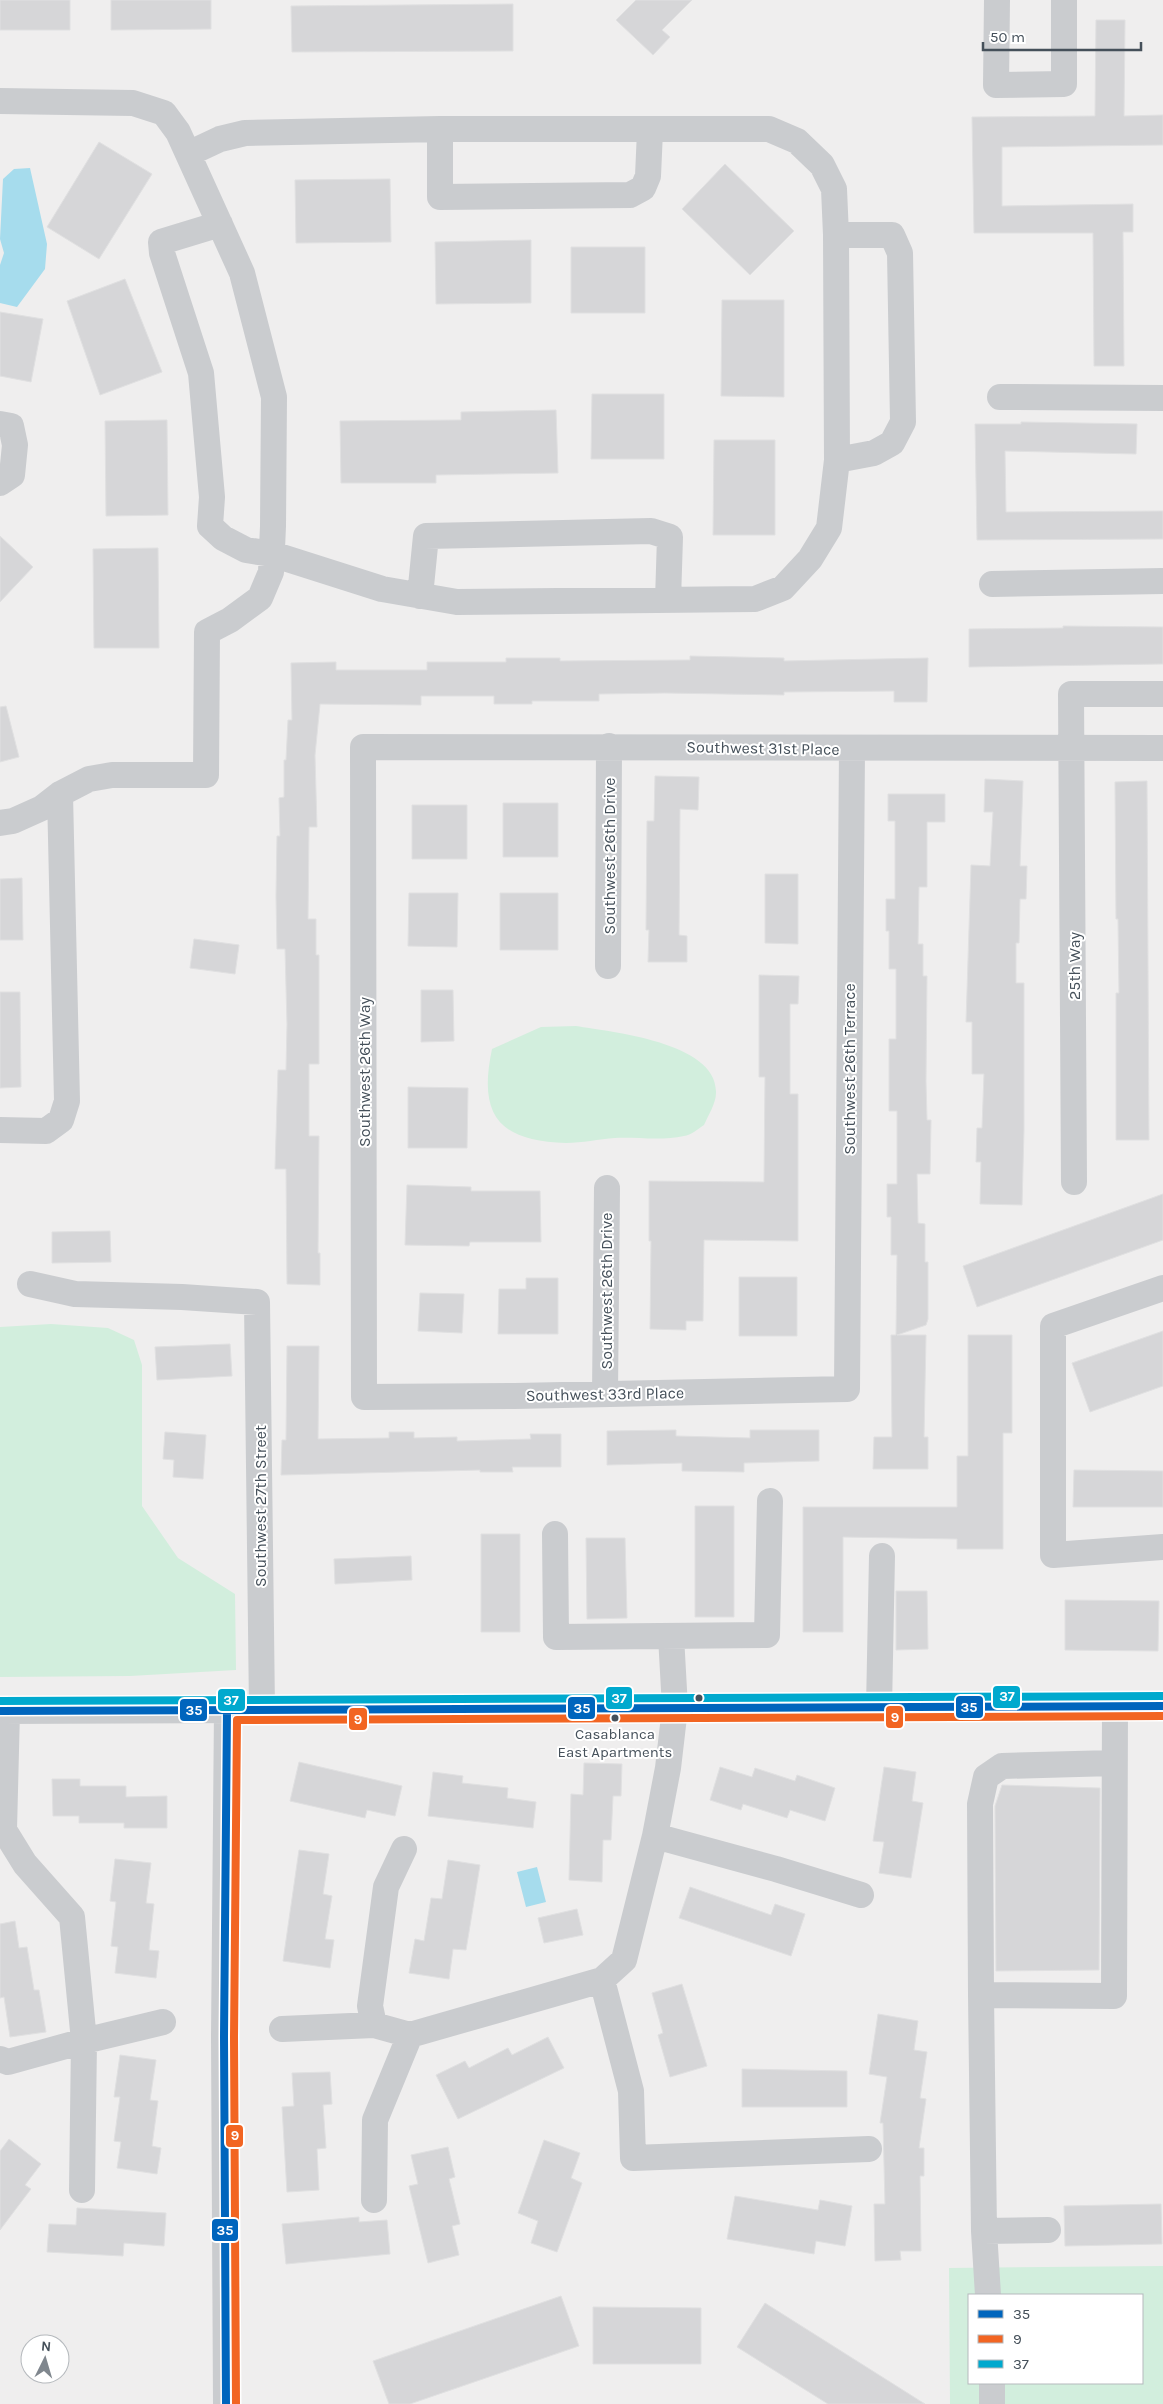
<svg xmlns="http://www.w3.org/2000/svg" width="1163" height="2404" font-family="Karla,sans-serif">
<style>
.green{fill:#d2eedd;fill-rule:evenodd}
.water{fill:#a6dced}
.building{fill:#d6d6d8;stroke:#e0e0e1}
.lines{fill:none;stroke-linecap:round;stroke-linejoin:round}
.minor{stroke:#cacccf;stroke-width:26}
.bus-1-casing{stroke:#fff;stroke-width:11}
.bus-2-casing{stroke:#fff;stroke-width:11}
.bus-3-casing{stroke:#fff;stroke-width:11}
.bus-1{stroke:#0065bd;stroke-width:8}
.bus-2{stroke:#f26522;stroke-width:8}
.bus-3{stroke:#00a9ce;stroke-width:8}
.bus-dot{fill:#45505a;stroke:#fff;stroke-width:2}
.labels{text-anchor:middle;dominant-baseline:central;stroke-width:4;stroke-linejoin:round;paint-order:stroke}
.bus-label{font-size:15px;fill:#45505a;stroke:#fff}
.street-label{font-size:16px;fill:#45505a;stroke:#fff}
.line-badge{stroke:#fff;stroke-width:2}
.badge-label{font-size:14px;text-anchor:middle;font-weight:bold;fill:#fff}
</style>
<rect width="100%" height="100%" fill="#efeeee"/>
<!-- green -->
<path class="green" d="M576,1026C611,1032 718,1042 716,1093C716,1103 708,1116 704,1125C698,1129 691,1135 684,1136C662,1141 637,1137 615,1138C599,1139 582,1143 566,1143C498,1141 478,1115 492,1049L541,1027Z
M51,1324L108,1328L134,1340L142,1365V1506L178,1558L235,1594L236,1670L130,1676L0,1677V1327Z
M1163,2266V2404H950L949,2268ZM969,2295H1142V2383H969Z"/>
<!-- water -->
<path class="water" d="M30,168L47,244L45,269L17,307L0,303V265L4,253L0,239L3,179L14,169Z
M537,1867L546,1902L526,1907L517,1872Z"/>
<!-- building -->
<path class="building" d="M0,0H70V30H0Z
M111,0H211V29L111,30Z
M636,0H692L662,30L670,37L653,55L616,20Z
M513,4V51L292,52L291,6Z
M1096,20H1125L1124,116L1163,115V145L1002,147V206L1133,204V232H1123L1124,366H1094L1093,233H974L972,117L1095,116Z
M99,142L152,174L99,259L47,227Z
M725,164L794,231L750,275L682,209Z
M390,179L391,242L296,243L295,180Z
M531,240V303L436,304L435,242Z
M571,247H645V313H571Z
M125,279L162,372L100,395L67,301Z
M722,300H784V397L721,396Z
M0,312L43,319L31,382L0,376Z
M592,394H664V459H591Z
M556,410L558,473L436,475V483H341L340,421L461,420V412Z
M167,420L168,515L106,516L105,421Z
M1021,422L1137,424L1136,454L1005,451L1006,512L1163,511V539L977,540L975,424H1021Z
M714,440H775V535H713Z
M0,536L33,567L0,602Z
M158,548L159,648H94L93,549Z
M1063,626L1163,627V664L969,667V629L1063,628Z
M690,656L784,658V661L928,658L927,702H894V691L784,692V695L664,693L599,694V701H532V704H494V696H421V705L320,704L315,755L317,827H309L308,919H316V955H319V1064H309V1136H319L318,1253H320V1285L287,1284L286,1169H275L278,1070H286L287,1025L285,949H277L276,896L277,836H280L279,798L284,797V760H286L288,720H292L291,663L336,662V670H427V662H506V658H560V661L690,660Z
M6,706L19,757L0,762V707Z
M655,776L699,777L698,810L680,809L679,935L687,936V962H648L649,930H646L647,821H654Z
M985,779L1023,781L1020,866H1027L1026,899H1020L1019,943H1016V983H1024V1129L1022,1205L980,1204L981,1162H976L977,1128H982L984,1074H972V1022H966L971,865L990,866L993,812H984Z
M1147,781L1149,1140H1116V993H1119L1118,919H1116L1115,782Z
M888,794H945V822H927V887H919L918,944H923V976H927L926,1082L927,1120H931L930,1174H917L918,1223L925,1224V1262H928V1319L926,1325L897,1335H926L924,1437H928V1469H873L874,1437H892L891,1335H896L897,1255H891V1217H887V1184H897V1111H889V1039H896V969H889V931H886V899H895V821H888Z
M503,803H558V857H503Z
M412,805H467V859H412Z
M765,874H798V944L765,943Z
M22,878L23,940H0V879Z
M409,893H458L457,947L408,946Z
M500,893H558V950H500Z
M194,939L239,945L235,974L190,968Z
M759,975L799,976L798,1004H790V1094H798V1241L704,1240L703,1321H686V1330L650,1329L651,1241H649V1181L764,1182L765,1077H759Z
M421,990H453L454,1041L421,1042Z
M0,992H20L21,1087L0,1088Z
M408,1087L468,1088L467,1148H408Z
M407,1185L471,1187V1191H540L541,1242H470L469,1246L405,1245Z
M1163,1194V1240L977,1307L963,1266Z
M110,1231L111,1262L52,1263V1232Z
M739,1277H797V1336H739Z
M526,1278H558V1334H498L499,1289H526Z
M420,1293L464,1294L462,1333L418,1331Z
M1163,1331V1386L1090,1412L1072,1363Z
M968,1335H1012V1433H1003V1549H957V1539L843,1537V1632H803V1507H957V1456H968Z
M230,1344L232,1376L157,1380L155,1347Z
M287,1346H319L318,1439L389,1438V1432H414V1438L457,1437V1441L531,1439L530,1434H561V1467H512L513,1472H480V1470L281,1475L282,1440H286Z
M676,1430V1436L750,1438V1430H819V1461L744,1463V1472L682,1471V1463L607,1465V1431Z
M165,1432L206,1435L203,1479L173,1477L174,1460L163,1459Z
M1074,1470L1163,1471V1507H1073Z
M695,1506H734V1617H695Z
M481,1534H520V1632H481Z
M586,1538H625L627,1618L587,1619Z
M411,1556L412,1580L335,1584L334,1559Z
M896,1591H927L928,1649L896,1650Z
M1065,1600L1159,1601L1158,1651L1065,1650Z
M299,1762L402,1786L395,1816L367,1810L365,1818L290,1801Z
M584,1763L622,1764L621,1796H613L611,1840H603L602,1882L569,1880L571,1794L583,1795Z
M720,1767L752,1777L755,1768L795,1781L797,1775L835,1788L825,1821L790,1810L787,1818L743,1804L741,1810L710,1800Z
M884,1767L916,1772L912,1801L923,1803L911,1878L879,1873L884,1842L873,1841Z
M433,1772L463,1776L462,1783L508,1788L507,1798L536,1802L533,1828L428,1816Z
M52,1779H80V1786H126V1797L167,1796V1828H124V1823H79V1816H53Z
M1002,1785L1100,1788L1099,1970L996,1971L995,1806Z
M299,1850L329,1854L323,1894L332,1896L325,1939L334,1940L330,1968L283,1961Z
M115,1859L151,1863L146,1903L154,1904L149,1950L159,1951L156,1978L115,1973L118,1947L111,1946L116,1902L110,1901Z
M448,1860L480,1865L466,1950L453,1949L449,1979L409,1973L415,1939L424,1941L431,1898L442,1899Z
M690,1887L771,1915L775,1904L805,1914L791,1956L679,1918Z
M577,1909L583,1935L544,1943L538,1918Z
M15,1921L19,1948L27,1947L34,1990H39L46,2032L10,2037L4,1997L0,1998V1924Z
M682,1984L707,2066L670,2077L658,2035L663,2033L652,1993Z
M878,2014L918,2021L914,2050L927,2052L920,2098L926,2099L919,2148H924V2176H920L921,2251H900L901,2260L875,2261L874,2204H885L883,2123H880L887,2077L869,2074Z
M548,2037L564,2068L458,2119L436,2075L465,2061L469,2068L508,2048L512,2055Z
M120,2055L156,2060L150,2100L158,2101L152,2146L161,2148L157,2174L117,2168L121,2142L114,2141L120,2097H114Z
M742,2069L847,2071V2107H742Z
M330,2072L332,2104L323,2105L326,2148L317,2149L319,2190L287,2192L282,2107L294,2106L292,2073Z
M9,2139L41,2164L25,2185L31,2189L0,2230V2151Z
M544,2140L580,2153L571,2178L582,2183L557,2252L531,2243L538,2221L518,2213Z
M448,2147L455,2177L449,2179L460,2224L452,2226L459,2255L428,2263L409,2186L418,2184L411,2155Z
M735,2196L818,2210L820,2200L852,2206L845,2246L816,2241L814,2254L727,2239Z
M1161,2204L1162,2244L1065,2246L1064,2206Z
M77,2208L166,2213L164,2246L124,2243L123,2256L47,2252L49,2224L76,2225Z
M359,2217V2222L387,2220L390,2254L286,2264L282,2224Z
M561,2296L579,2346L410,2404H389L373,2361Z
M765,2303L925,2404H828L737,2347Z
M593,2307L701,2308V2364H593Z"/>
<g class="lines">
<!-- minor -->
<path class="minor" d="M997,0L996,85L1064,84V0
M0,101L133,103L164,113L178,132L242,273L274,397L273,526L271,572L260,598L230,620L207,632L206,775H112L89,779L60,794L42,808L13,821L0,823
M440,129V197L630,195L643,188L648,176L650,131
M188,154L220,139L245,133L440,129H769L797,141L822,165L834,189L836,235L837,460L829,528L810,559L783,588L755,599L457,602L382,589L272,554L246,550L223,538L210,526L212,497L201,373L162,253L161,242L220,224
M836,235H892L900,253L903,422L892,443L874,453L837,460
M1000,397L1163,398
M0,424L11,426L15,445L12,475L0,483
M992,584L1163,581
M420,596L426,536L651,531L670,537L668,600
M852,749L847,1389L515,1396L364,1397L363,747L1163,748
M608,966L609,746
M0,1130L46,1131L61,1120L67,1101L60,794
M1074,1182L1071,694H1163
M30,1284L75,1294L182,1297L257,1302L262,1710
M1163,1288L1053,1326V1555L1163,1547
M605,1394L607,1188
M555,1534L556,1637L767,1635L770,1501
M879,1708L882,1556
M0,1711L1163,1706
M1114,1763L1002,1766L986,1777L980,1804L981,1995L1114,1996L1115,1707
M655,1836L776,1869L861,1895
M602,1980L631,2091L633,2158L869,2149
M981,1995L984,2231L988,2295
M374,2025L370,2006L386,1887L404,1849
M282,2029L374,2025L410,2035L602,1980L624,1960L655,1836L668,1768L675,1708L671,1636
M0,2059L8,2062L84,2041L72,1917L25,1864L4,1830L7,1711
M82,2190L84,2041L163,2022
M374,2200L375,2120L410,2035
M984,2231L1048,2230
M992,2383V2404
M226,2404L224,2037L227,1710"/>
<defs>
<path id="bus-1" d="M0,1711L1163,1706
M226,2404L224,2037L227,1710"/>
<path id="bus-2" d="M236,2404L234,2037L237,1720L1163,1716"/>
<path id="bus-3" d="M0,1701L1163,1696"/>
</defs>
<!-- bus-1 casing -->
<use href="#bus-1" class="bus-1-casing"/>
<!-- bus-2 casing -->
<use href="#bus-2" class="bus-2-casing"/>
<!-- bus-3 casing -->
<use href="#bus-3" class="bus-3-casing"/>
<!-- bus-1 -->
<use href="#bus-1" class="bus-1"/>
<!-- bus-2 -->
<use href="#bus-2" class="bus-2"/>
<!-- bus-3 -->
<use href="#bus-3" class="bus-3"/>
</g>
<!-- markers -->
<g class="bus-dot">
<circle cx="699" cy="1698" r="4.5"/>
<circle cx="615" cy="1718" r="4.5"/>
</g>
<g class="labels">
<!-- bus labels -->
<g class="bus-label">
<text x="615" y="1734">Casablanca<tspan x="615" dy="18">East Apartments</tspan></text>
</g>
<!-- street labels -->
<g class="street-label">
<text transform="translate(763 748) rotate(1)">Southwest 31st Place</text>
<text transform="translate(609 856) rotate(-90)">Southwest 26th Drive</text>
<text transform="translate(1074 966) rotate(-90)">25th Way</text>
<text transform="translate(849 1069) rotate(-90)">Southwest 26th Terrace</text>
<text transform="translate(364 1072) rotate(-90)">Southwest 26th Way</text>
<text transform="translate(606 1291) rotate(-90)">Southwest 26th Drive</text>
<text transform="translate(605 1394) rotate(-1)">Southwest 33rd Place</text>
<text transform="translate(260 1506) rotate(-90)">Southwest 27th Street</text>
</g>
</g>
<g class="line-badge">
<rect x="992" y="1685" width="29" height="24" rx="5" fill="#00a9ce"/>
<rect x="605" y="1686" width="28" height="24" rx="5" fill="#00a9ce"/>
<rect x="217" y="1688" width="29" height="24" rx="5" fill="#00a9ce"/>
<rect x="955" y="1695" width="29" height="24" rx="5" fill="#0065bd"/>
<rect x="567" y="1696" width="29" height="24" rx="5" fill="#0065bd"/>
<rect x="179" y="1698" width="29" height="24" rx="5" fill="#0065bd"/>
<rect x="885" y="1705" width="19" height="24" rx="5" fill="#f26522"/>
<rect x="348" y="1707" width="20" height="24" rx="5" fill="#f26522"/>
<rect x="225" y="2124" width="19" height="24" rx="5" fill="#f26522"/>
<rect x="211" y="2218" width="28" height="24" rx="5" fill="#0065bd"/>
</g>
<g class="badge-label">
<text x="1007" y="1701">37</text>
<text x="619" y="1703">37</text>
<text x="231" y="1705">37</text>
<text x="969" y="1712">35</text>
<text x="582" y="1713">35</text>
<text x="194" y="1715">35</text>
<text x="895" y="1722">9</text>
<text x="358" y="1724">9</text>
<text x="235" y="2140">9</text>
<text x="225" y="2235">35</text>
</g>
<!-- legend -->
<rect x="968" y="2294" width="175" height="90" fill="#ffffff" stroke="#b5b9bd"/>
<rect x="978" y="2310" width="25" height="8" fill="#0065bd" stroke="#b5b9bd"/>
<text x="1013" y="2319" font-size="15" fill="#45505a">35</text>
<rect x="978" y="2335" width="25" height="8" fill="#f26522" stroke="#b5b9bd"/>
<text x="1013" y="2344" font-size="15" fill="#45505a">9</text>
<rect x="978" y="2360" width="25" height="8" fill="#00a9ce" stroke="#b5b9bd"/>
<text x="1013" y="2369" font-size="15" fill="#45505a">37</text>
<!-- north arrow -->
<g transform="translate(45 2359) rotate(5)"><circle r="24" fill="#ffffff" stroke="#b5b9bd"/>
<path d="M0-4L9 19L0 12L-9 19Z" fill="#80878e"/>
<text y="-8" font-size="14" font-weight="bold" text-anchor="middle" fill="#45505a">N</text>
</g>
<!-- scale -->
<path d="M983 42v8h158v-8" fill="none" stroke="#45505a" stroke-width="2.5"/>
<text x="990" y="42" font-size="15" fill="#45505a" stroke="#ffffff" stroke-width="4" paint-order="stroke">50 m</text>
</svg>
